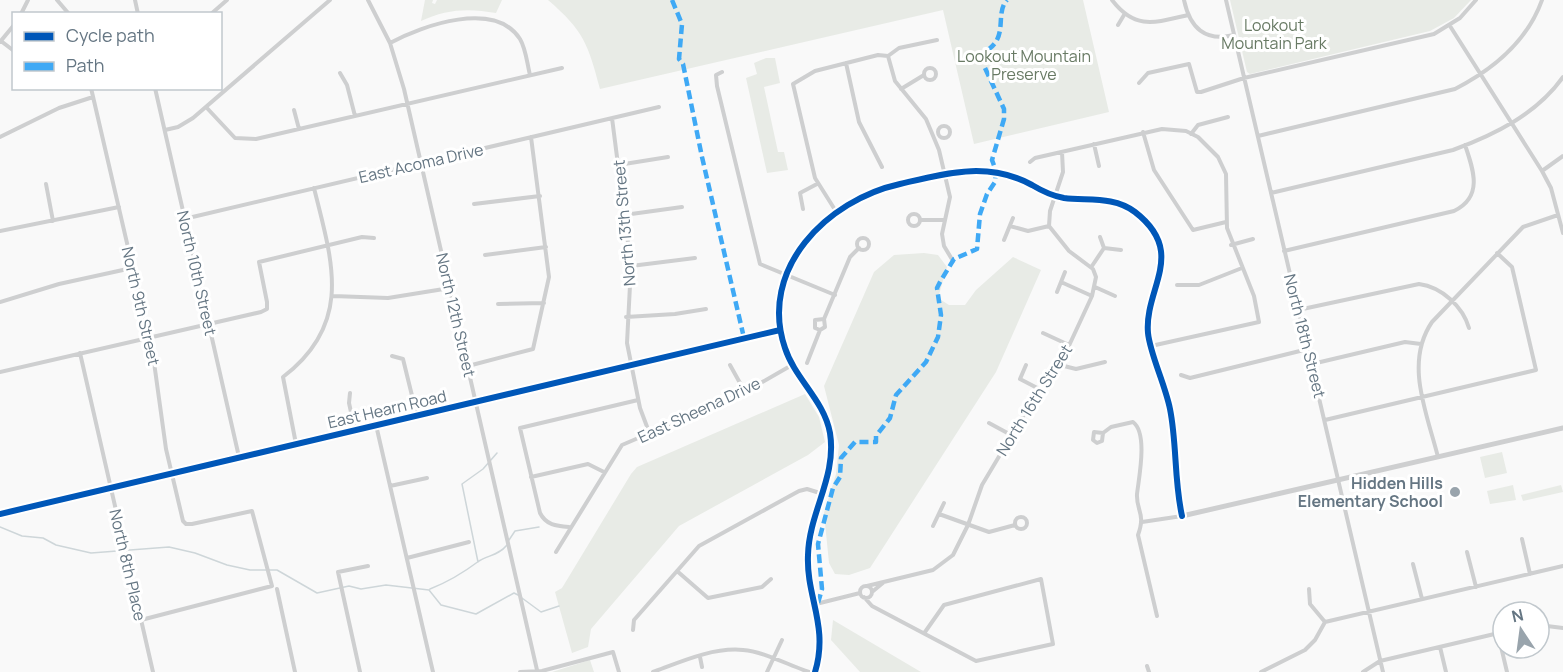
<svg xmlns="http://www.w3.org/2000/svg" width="1563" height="672" font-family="Manrope,sans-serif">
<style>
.green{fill:#e8ebe6}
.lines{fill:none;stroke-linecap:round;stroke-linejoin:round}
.stream{stroke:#ced6d9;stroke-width:1.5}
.minor{stroke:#cecfd0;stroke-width:4}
.tertiary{stroke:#cecfd0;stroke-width:5}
.quiet{stroke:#3fa9f5;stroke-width:4.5;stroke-dasharray:9 4.5;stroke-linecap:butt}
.cycleway-casing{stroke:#fff;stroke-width:10}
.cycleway{stroke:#0057b8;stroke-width:6}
.poi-dot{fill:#99a4ac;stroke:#fff;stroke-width:2}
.labels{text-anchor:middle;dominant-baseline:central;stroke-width:6;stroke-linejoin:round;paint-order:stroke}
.park-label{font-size:16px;fill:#687a64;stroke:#fff}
.street-label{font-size:16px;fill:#657683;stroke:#fff}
.poi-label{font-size:16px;font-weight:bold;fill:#657683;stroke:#fff;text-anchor:end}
</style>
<rect width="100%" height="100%" fill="#f9f9f9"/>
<!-- green -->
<path class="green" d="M425,0H433L432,3L435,4L437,0H502L496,13C469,8 446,9 421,21Z
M548,0H1083L1109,112L974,144L943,10L600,89C588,44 584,31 548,0Z
M1230,0H1471L1454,18L1430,31L1250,74L1247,72Z
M766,58H775L780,83L764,87L778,152H784L788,170L767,173L746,78L757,74L754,63Z
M924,253L938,255L947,267L938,298L949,305H965L976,290L1013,257L1041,270L996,372L870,568L849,575L835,574L829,563L824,513L836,474L839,445L824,386L874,272L894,255Z
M805,394L819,417L825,442L808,455L679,526L591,629L588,647L572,653L555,592L562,588L631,474L637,467Z
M1502,452L1507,473L1485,478L1480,457Z
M1513,485L1516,500L1490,504L1487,491Z
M1561,485L1563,492L1523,501L1521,495Z
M833,620L921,672H860L831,640Z
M590,660L594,672H552Z"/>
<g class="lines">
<!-- stream -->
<path class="stream" d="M0,527L22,536L43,538L56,545L91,553L169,547L195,553L227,565L250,570H277L317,593L349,586L361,589L386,585L429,590L441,605L476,614L514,593L518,595
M509,540L515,531L539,527
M478,562L462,484L483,469L497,453
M430,589C448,582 463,573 479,561C489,555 499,555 507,545
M522,598L541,612L559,606"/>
<!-- minor -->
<path class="minor" d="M57,0L69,14
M135,0L138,14
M368,0L390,43L404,89L537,670
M1112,0C1135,30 1154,23 1188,15
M1184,0C1190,28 1205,42 1234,35
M1226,0L1383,672
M21,14L28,0
M211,14L227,0
M1118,25L1124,15
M1450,26L1542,171L1551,188L1563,233
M1,41L14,51
M0,42L14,25
M390,43C423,25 495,0 520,39C526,49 527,63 530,75
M888,56L895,81L926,119L939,150L950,197L942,234L944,246L953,261
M888,56L899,48L937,40
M846,63L859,122L882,167
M924 74a6 6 0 1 1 12 0a6 6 0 1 1-12 0Z
M722,72L716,75L717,86L760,264L835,295
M340,73L347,85L355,116
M1139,83L1148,73L1189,64L1197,92H1201L1244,78L1434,34L1460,18L1476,0
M91,88L153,355L166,449L183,521L186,524H192L252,511L272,586L141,620
M155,88L239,457
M901,89L924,75
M206,107L235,138L256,139L562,68
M294,110L299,129
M612,118L631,266L627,343L640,408L649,432
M938 132a6 6 0 1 1 12 0a6 6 0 1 1-12 0Z
M165,130L178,127L193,118L330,0
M1143,132L1154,170L1193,230L1226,222
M1191,134L1198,125L1228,117
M1258,136L1455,89C1494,69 1527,42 1542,0
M0,137L59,108L93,97
M1094,144L1099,166
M1030,162L1035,158L1162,129L1186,131L1198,137L1218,157L1226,174L1227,228L1254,296L1259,322L1151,346
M618,165L668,157
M1542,171L1563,156
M46,184L53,221
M1271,193L1453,150C1494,135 1537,114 1563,77
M474,204L540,196
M803,209L800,193L817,184
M837,213L815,178L793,84L815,71L878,55L888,56
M908 220a6 6 0 1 1 12 0a6 6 0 1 1-12 0Z
M624,215L682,207
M184,219L659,107
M920,220H943
M1010,226L1028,231L1049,226
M0,231L119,207
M857 244a6 6 0 1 1 12 0a6 6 0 1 1-12 0Z
M1004,240L1013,218
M1231,245L1253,239
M1104,248L1121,250
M1284,251L1454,211C1483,197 1474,171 1465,145
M485,255L546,247
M631,266L695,258
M1092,266L1104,248L1100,237
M1061,282L1092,296
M1177,285H1199L1242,268
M1095,287L1115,296
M1057,292L1065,272
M333,296L388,298L450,288
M0,302L59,284L132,268
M498,304L544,303
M1298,310L1419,284C1442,287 1463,307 1469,328
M626,317L675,314L706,309
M824,319L815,320V328L820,330L825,327L824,319L850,257L859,248
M1043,333L1069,345
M80,353L153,672
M392,356L403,359L417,416
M807,363L820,330
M1312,364L1405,342L1421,344
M730,365L745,392
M1026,365L1020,379L1043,391
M1060,365L1076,369L1105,362
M468,366L533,349L549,277L531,137
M0,372L261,312L267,309V302L259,262L362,237L374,238
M1181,375L1190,378L1308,349
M350,393L349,403L355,430
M1325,420L1536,370L1512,267L1497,253
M989,423L1013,436
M376,425L433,672
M1103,433L1094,432L1093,440L1097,443L1102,441L1103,433L1111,427L1133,422C1148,433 1139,477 1137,494C1136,511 1146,513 1138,535L1157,616
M296,444L283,377C354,323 332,261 314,188
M1438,457C1427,413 1404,363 1432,322L1523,227L1558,215
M531,477L588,464L604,472
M390,486L427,478
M0,514L780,330
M939,514L989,532L1015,525
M1015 523a6 6 0 1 1 12 0a6 6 0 1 1-12 0Z
M1142,522L1182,516
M933,526L944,503
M569,527C556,526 546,525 540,513L520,428L638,400
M1522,539L1530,574
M556,552L622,445L745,392L792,365
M1467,552L1476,587
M407,558L469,542
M1413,564L1422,599
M677,571L708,598L762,587L771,579
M860 592a6 6 0 1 1 12 0a6 6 0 1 1-12 0Z
M867,586L933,570L953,555L968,525L982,485L1025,413L1060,365L1092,296L1096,277L1093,269L1069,251L1049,226L1050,211L1063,172L1062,152
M277,589L295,672
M1309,589L1310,604L1325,622
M872,592L884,582
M864,597L872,606L976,661L1053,644L1041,579L944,605L925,632
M816,604L860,593
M1325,622L1563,566
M1539,625L1563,628
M633,630L634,620L699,546L799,491L807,489L823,494
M1498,634L1507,672
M1440,647L1446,672
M700,657L702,667
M1147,666L1149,672
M360,672L338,572L368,566
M520,672L542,671L613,652L619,672
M653,672C680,662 713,647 743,650C765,652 788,665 809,672
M767,672L782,640
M1261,672L1305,650L1315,640L1325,622
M1363,672L1380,661L1503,632"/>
<!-- tertiary -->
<path class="tertiary" d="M815,672C829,626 806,597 808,555C809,512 837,477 830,433C824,400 795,379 785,348C758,269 827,200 900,184C947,173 988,161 1032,185C1042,191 1052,196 1064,198C1088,201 1114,196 1135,212C1188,253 1144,288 1148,333C1150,354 1165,384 1170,409C1177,444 1174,480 1182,516L1563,428"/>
<!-- quiet -->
<path class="quiet" d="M672,0L682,24L679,59L683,64L702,157L744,338
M818,603L822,589L818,544L833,488L840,477L841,458L855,442H876V436L890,418L896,395L926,362L938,337L941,315L937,288L940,282L954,259L977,249L980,214L987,194L995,182L996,171L992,160L1004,119V109L985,68L989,49C1008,35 995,13 1007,0"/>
<defs>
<path id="cycleway" d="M0,514L780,330
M815,672C829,626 806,597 808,555C809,512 837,477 830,433C824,400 795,379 785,348C758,269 827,200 900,184C947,173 988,161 1032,185C1042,191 1052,196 1064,198C1088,201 1114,196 1135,212C1188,253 1144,288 1148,333C1150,354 1165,384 1170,409C1177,444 1174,480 1182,516"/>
</defs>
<!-- cycleway casing -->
<use href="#cycleway" class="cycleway-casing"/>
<!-- cycleway -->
<use href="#cycleway" class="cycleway"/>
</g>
<!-- markers -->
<circle class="poi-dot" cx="1455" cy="492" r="6"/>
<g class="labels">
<!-- park labels -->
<g class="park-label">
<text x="1274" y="25">Lookout<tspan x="1274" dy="18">Mountain Park</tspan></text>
<text x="1024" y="56">Lookout Mountain<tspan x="1024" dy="18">Preserve</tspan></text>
</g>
<!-- street labels -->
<g class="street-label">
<text transform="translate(421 163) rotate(-13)">East Acoma Drive</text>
<text transform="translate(624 223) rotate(-95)">North 13th Street</text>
<text transform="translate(197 273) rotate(77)">North 10th Street</text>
<text transform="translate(141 306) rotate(77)">North 9th Street</text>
<text transform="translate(456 315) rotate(77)">North 12th Street</text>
<text transform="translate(1305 336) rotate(76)">North 18th Street</text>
<text transform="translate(1034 400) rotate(-58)">North 16th Street</text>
<text transform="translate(387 409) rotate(-13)">East Hearn Road</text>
<text transform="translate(699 410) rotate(-25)">East Sheena Drive</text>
<text transform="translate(128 565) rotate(77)">North 8th Place</text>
</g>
<!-- poi labels -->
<g class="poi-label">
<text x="1443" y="483">Hidden Hills<tspan x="1443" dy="18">Elementary School</tspan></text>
</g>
</g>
<!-- legend -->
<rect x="12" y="12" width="210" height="78" fill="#ffffff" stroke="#c1c8cd" stroke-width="1.5"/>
<rect x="24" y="32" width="30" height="9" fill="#0057b8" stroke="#c1c8cd" stroke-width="1.5"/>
<text x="66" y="42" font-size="18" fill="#657683">Cycle path</text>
<rect x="24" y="62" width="30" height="9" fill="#3fa9f5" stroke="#c1c8cd" stroke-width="1.5"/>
<text x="66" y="72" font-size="18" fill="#657683">Path</text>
<!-- north arrow -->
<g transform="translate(1521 630) rotate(347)"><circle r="28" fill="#ffffff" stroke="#c1c8cd" stroke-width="1.5"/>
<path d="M0-4.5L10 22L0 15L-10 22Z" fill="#99a4ac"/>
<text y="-9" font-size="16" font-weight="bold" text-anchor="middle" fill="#657683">N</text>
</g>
</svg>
